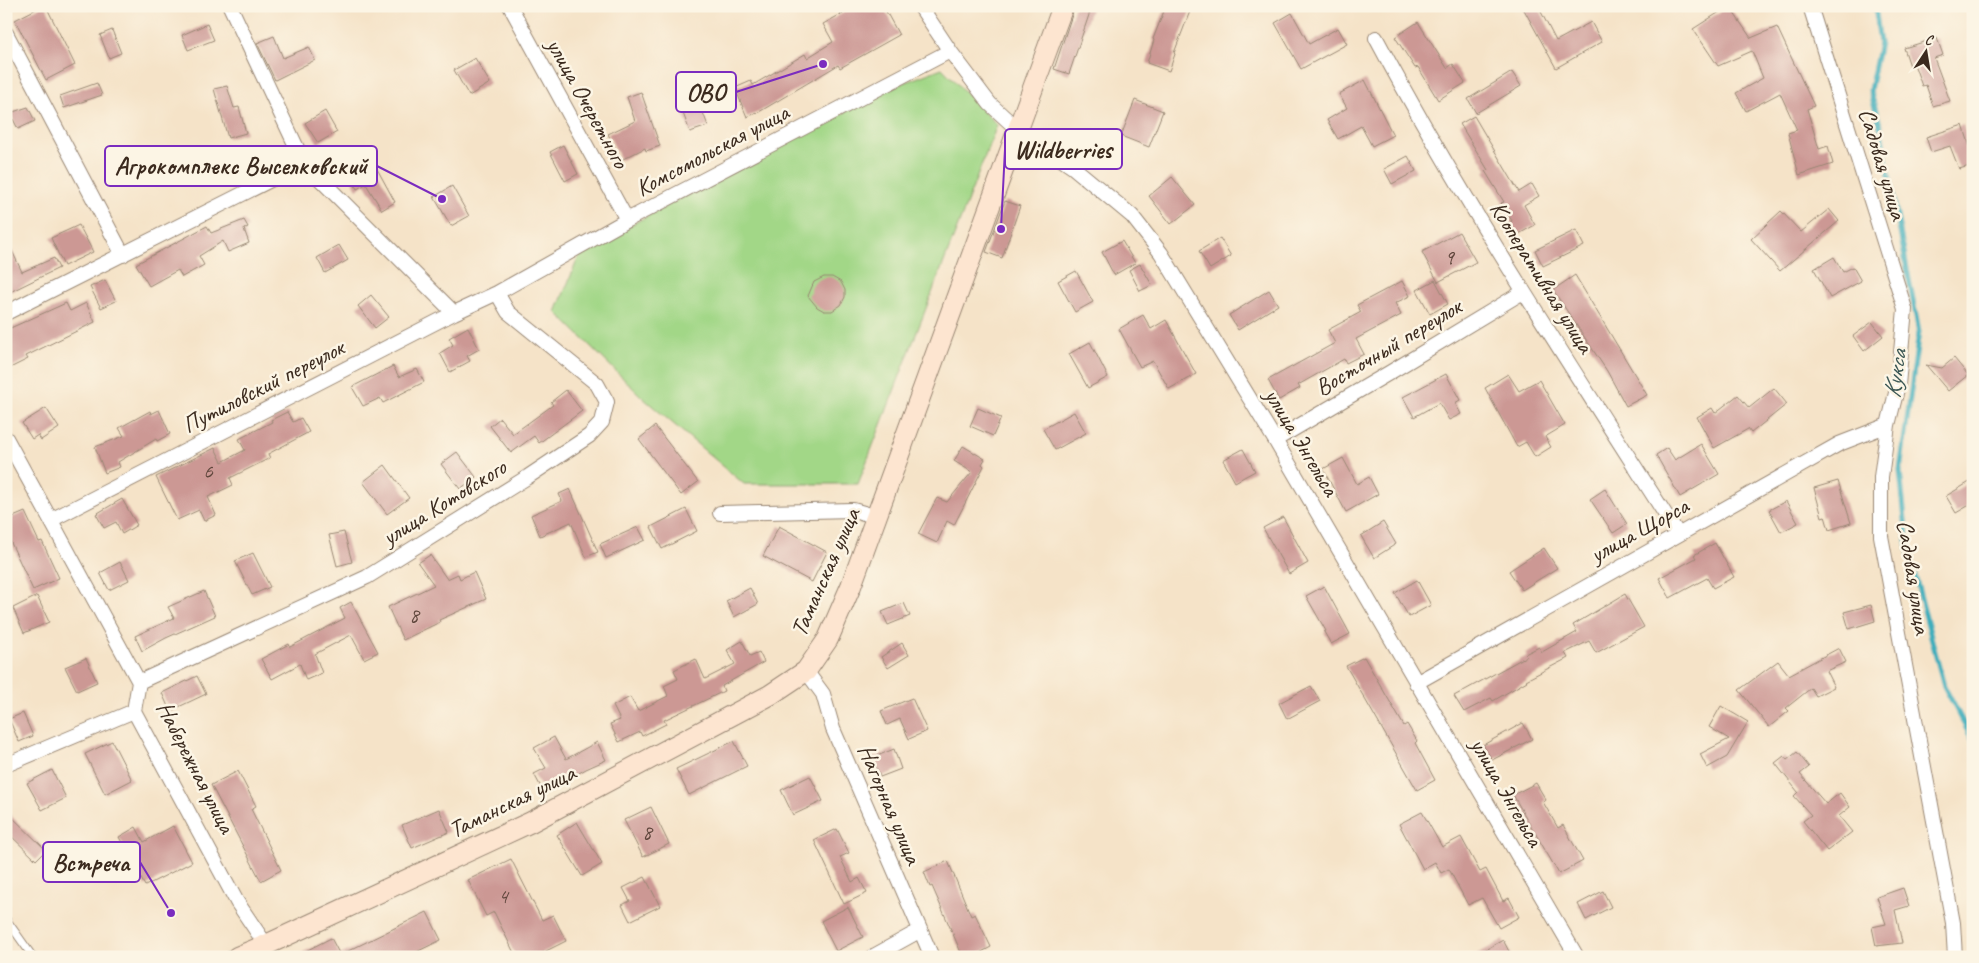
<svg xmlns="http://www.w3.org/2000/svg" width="1979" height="963" font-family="Caveat,sans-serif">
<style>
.green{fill:#a2d787;stroke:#6e8052}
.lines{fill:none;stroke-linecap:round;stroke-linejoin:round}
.stream{stroke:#40aebc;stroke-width:5}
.building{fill:#cc9894}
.lane-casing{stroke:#988673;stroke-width:9}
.street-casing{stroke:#988673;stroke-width:16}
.secondary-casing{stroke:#988673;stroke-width:22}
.lane{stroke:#fff;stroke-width:7}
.street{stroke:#fff;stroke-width:14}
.secondary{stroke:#fde5d0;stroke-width:20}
.labels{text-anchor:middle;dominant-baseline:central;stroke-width:5;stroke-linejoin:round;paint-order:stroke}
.number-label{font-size:21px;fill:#5f463c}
.street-label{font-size:24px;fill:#3b2a1e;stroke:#fcf5e5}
.water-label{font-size:25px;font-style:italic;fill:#3d5855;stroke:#fcf5e5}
.leader{fill:none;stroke:#7b2cbf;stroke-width:2}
.callout-dot{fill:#7b2cbf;stroke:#fcf5e5;stroke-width:2}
.callout{fill:#fcf5e5;stroke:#7b2cbf;stroke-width:2}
.callout-label{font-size:25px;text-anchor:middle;font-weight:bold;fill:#3b2a1e}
</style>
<rect width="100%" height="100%" fill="#fcf5e5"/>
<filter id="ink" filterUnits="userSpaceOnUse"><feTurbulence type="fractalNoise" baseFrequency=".02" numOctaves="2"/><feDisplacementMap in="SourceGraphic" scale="10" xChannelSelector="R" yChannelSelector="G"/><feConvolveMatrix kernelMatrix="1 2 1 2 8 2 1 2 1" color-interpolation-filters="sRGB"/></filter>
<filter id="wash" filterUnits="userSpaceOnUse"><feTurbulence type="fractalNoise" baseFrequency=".0096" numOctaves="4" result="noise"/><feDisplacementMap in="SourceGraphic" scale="20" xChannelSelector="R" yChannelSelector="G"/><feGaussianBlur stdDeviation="1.12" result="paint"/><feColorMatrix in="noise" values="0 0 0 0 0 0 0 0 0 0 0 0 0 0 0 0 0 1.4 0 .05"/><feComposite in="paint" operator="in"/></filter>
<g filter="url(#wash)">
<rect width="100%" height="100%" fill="#f5e3c8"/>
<!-- green -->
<path class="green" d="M942,68L997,125L858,484H744L643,398L556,312L581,251L893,87Z"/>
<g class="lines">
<!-- stream -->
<path class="stream" d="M1875,6L1880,43L1870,90L1879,121L1919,332L1900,471L1908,549L1944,686L1973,741"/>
</g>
<g id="blocks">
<!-- building -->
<path class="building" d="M42,6H46L75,65L46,80L15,20Z
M856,6H883L899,35L840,68L838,65L759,112L747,117L735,88L751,81L753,85L805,54L807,58L833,42L823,24Z
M1075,6H1092L1069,74L1054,69Z
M1166,6H1192L1174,53L1175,54L1169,71L1147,63L1154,40L1153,39Z
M1522,6H1538L1556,41L1591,22L1602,42L1556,68Z
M1729,6L1751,38L1777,27L1814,106L1807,109L1819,149L1828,146L1833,164L1799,175L1788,133L1797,130L1780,93L1746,111L1736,93L1763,78L1752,51L1718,66L1693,29Z
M1292,13L1309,44L1338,28L1347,44L1301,69L1275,23Z
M1418,22L1447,68L1453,64L1465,83L1438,100L1418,67L1415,68L1395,37Z
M207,24L214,40L188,50L182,35Z
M112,30L121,53L109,58L100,35Z
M274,36L283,58L309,47L315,60L275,80L257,43Z
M1937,38L1943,55L1934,58L1950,101L1933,106L1926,85L1922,86L1914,64L1910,66L1904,48Z
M475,58L490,83L469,96L454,70Z
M1512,72L1521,86L1476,113L1468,99Z
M1365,80L1393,135L1372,146L1361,126L1338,139L1327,120L1347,108L1339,94Z
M97,83L102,95L64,108L60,96Z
M227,86L234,108L239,107L246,133L228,138L214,89Z
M641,92L660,146L646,151L645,148L621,160L608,134L635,121L627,97Z
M698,99L708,126L690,132L680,105Z
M1135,100L1163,111L1149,147L1121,136Z
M28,107L35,121L18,129L10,113Z
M325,111L337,132L318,143L305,123Z
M1474,116L1519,192L1532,184L1539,196L1524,205L1535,225L1515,236L1508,223L1512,221L1501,203L1504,202L1485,171L1488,170L1460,124Z
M1963,125L1973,156V165L1959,169L1950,146L1931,152L1926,137Z
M563,145L578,174L565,181L550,152Z
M369,154L395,202L382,210L366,184L357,189L345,167Z
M1408,156L1416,171L1392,184L1384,169Z
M1172,177L1195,205L1171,224L1149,196Z
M452,186L469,216L451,226L434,197Z
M1005,201L1020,206L1002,258L986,252Z
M1829,209L1839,221L1780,271L1751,239L1781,211L1801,232Z
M244,220L248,227L244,229L249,243L228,252L223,241L199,256L204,265L182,277L178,270L149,286L136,264L207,226L211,233Z
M79,225L93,252L64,266L51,238Z
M1576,230L1584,246L1543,266L1535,250Z
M1459,232L1476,262L1438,282L1422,252Z
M6,238L22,272L54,258L59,268L6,294Z
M1220,238L1231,256L1210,269L1199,251Z
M1122,241L1135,263L1114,275L1102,252Z
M339,245L348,260L325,273L317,258Z
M1834,257L1843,272L1853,267L1861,281L1830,298L1814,269Z
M1140,264L1152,285L1140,291L1129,270Z
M1076,271L1093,302L1075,312L1058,281Z
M1575,275L1647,395L1626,406L1607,371L1553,290Z
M824,277H832L841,282L845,290V297L841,305L832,311H824L817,307L808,296L814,282Z
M105,280L116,301L101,308L90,287Z
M1435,280L1448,304L1430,314L1417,290Z
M1402,281L1410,296L1395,303L1401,315L1356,339L1364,354L1346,363L1344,359L1298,385L1300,388L1279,400L1268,380L1335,343L1328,330L1361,312L1357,305Z
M1269,290L1278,305L1238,330L1229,315Z
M371,295L389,317L375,328L358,306Z
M66,303L70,311L86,303L95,322L26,356L28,359L6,370V330Z
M1143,315L1151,329L1166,320L1196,374L1169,389L1153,361L1140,367L1119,329Z
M1872,322L1883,336L1864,351L1853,336Z
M468,327L479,349L467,356L470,361L450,372L440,353L453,345L449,338Z
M1090,342L1108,377L1088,388L1069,354Z
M1954,358L1968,375L1948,391L1926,365L1942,368Z
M393,366L399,377L417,369L424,382L383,403L380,398L363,406L352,387Z
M1446,374L1460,400L1455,403L1461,414L1449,420L1439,403L1414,417L1403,397Z
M1508,374L1519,391L1539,380L1565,425L1545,437L1551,447L1535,457L1526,442L1517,447L1485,388Z
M1774,388L1787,404L1751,433L1748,429L1714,448L1697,417L1712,408L1715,413L1738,395L1749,408Z
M566,390L582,411L539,443L534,436L511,453L490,426L500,418L513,434L553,405L551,402Z
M46,408L59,428L41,440L38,435L32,439L22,423Z
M978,408L1001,418L993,436L970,426Z
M159,410L170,434L157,441L156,439L118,462L120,467L105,473L95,447L124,436L119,428L150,411L151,414Z
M287,412L293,422L301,418L309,432L268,454L270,458L230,478L233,485L208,497L216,515L204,521L199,510L177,520L156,477L215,448L222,462L245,450L239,439L272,422L271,420Z
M1074,412L1086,433L1055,450L1043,429Z
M655,426L698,482L681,495L639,439Z
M1701,444L1719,474L1680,497L1656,455L1667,448L1675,460Z
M963,446L985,459L982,464L984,466L954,525L947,521L937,543L918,534L937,498L947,502L972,472L954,461Z
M1243,449L1255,471L1235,482L1223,460Z
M457,452L476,477L460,489L441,464Z
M1343,458L1357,484L1369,477L1378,494L1346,512L1323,469Z
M385,465L409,498L387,514L363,482Z
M1973,480V503L1956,513L1946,496Z
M1838,481L1851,523L1829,530L1825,516L1822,517L1814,488Z
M570,489L598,552L586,557L571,522L540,536L531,515L562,501L559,494Z
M1605,489L1627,524L1613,533L1590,499Z
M122,499L137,525L122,534L116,522L104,528L96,514Z
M1786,501L1798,523L1781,532L1769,510Z
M686,509L697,531L662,549L651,527Z
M25,512L39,542L42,541L59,578L33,590L6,532V520Z
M1283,517L1308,563L1289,574L1263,528Z
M1383,522L1396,544L1374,558L1361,536Z
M779,526L827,552L812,582L763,556Z
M638,527L645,540L606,558L600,544Z
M344,532L352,562L337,566L329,535Z
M1715,543L1734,577L1713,588L1707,578L1670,598L1659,578L1696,558L1694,555Z
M1544,548L1557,568L1522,590L1509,571Z
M253,553L270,587L252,595L235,561Z
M430,555L447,579L458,574L460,579L474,572L486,599L439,620L440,622L403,640L388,607L434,585L418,563Z
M120,562L129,580L109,590L100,573Z
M1417,580L1431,605L1409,617L1395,593Z
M1324,586L1350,634L1331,644L1324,632L1326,631L1306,596Z
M750,588L758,604L734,617L726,601Z
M204,591L215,616L166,638L142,651L135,636L174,618L168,607Z
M1625,594L1644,627L1596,653L1589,641L1565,653L1568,658L1526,680L1527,681L1493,701L1491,698L1464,712L1454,696L1527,656L1525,654L1539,647L1542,652L1577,632L1573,625Z
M37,596L49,622L24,633L13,608Z
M351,602L378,652L364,659L351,635L315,654L322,673L306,680L300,664L272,679L261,659L289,644L290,647L345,618L340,608Z
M904,603L910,616L888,625L882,612Z
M1871,605L1875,621L1849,629L1844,612Z
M742,641L750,656L759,652L764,662L722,686L724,691L664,720L666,724L642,736L640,732L619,742L610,724L620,720L613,706L630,697L638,711L668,696L664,686L678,679L674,670L696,659L705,679L735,664L727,650Z
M902,643L909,655L888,668L881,657Z
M1839,648L1846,662L1826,671L1834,687L1816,696L1811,688L1786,708L1789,711L1769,727L1739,690L1778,661L1789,675Z
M1364,657L1404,726L1407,724L1417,741L1415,743L1435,780L1417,790L1346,666Z
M86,658L97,682L77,691L65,667Z
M197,676L206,694L170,711L162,693Z
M1311,686L1320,701L1287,719L1279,703Z
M912,698L927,731L909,739L900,719L887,725L881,711Z
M1721,706L1748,722L1727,757L1707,768L1700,754L1729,739L1709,727Z
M23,713L33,736L19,742L9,719Z
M1523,723L1532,739L1492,760L1483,745Z
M554,737L566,759L597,742L606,760L586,769L556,786L555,784L543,791L534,774L546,768L534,748Z
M112,741L132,780L105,794L85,754Z
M734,741L747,766L689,795L676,769Z
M894,749L901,769L880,777L872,758Z
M1797,752L1809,767L1800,774L1826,804L1840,793L1850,807L1839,816L1852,832L1827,851L1803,821L1811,815L1794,796L1798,792L1775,763L1784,756L1787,760Z
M52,770L66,798L42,810L27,783Z
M238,771L256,806L251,809L281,870L261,881L211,785Z
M810,776L823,801L793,815L781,790Z
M1536,783L1546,800L1543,802L1558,828L1563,825L1583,861L1559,874L1513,795Z
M651,807L669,844L643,857L624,820Z
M439,809L449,832L412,848L402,825Z
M6,811L46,850L36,860L6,831Z
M1422,812L1442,847L1461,837L1480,872L1486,869L1503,901L1509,898L1519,917L1499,928L1482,898L1468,905L1449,869L1441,873L1435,862L1423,869L1399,824Z
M577,822L602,864L582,876L557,835Z
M173,826L192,862L145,886L119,837L136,827L144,842Z
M837,829L849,853L840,857L852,882L859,878L867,893L844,904L814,840Z
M511,859L542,920L553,915L566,941L534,957H516L494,912L486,916L468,880Z
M948,861L971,916L975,914L991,947L972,957H963L932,886L930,887L924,872Z
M645,877L660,906L630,921L622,905L630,901L623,888Z
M1903,888L1909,906L1895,910L1902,943L1876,946L1872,927L1886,924L1877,897Z
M1603,891L1611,907L1586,920L1578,904Z
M848,907L863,937L836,951L821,921Z
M427,912L441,940L406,957H294L331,938L340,955Z
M1503,940L1512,957H1472Z"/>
</g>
</g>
<g filter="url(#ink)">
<use href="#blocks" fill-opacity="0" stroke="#988673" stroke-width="1"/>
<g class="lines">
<defs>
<path id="lane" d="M6,919L33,957"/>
<path id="street" d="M230,6L304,163L454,313
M510,6L627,220
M920,6L950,51L990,104L1017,129L1074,168L1132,216L1161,253L1275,440L1577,957
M1810,6L1905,309L1898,385L1888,425L1881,477V536L1953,923L1955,957
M6,33L123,255
M1376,38C1467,209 1574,371 1678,534
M6,313L304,163
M6,438L139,682L134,711L237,902L266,945
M1275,440L1389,373L1523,292
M720,513L853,510L878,517
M51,520L454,313L497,293L627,220L950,51
M806,671L823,694L833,729L932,957
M139,682L367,577L526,478L589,436L602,422L607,402L597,384L508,312L497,293
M1416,683L1839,444L1888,425
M6,765L134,711
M872,957L919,931"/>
<path id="secondary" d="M237,957L266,945L531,822L770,695L806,671L828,639L851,586L1063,6"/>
</defs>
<!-- lane casing -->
<use href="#lane" class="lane-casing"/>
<!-- street casing -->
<use href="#street" class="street-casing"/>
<!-- secondary casing -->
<use href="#secondary" class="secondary-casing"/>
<!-- lane -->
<use href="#lane" class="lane"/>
<!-- street -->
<use href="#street" class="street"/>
<!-- secondary -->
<use href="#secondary" class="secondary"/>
</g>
</g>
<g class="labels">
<!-- number labels -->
<g class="number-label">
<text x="1449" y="257">9</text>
<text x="208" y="471">6</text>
<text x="414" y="615">8</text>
<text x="647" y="832">8</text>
<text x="503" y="896">4</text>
</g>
<!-- street labels -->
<g class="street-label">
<text transform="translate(588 103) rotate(61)">улица Очеретного</text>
<text transform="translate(712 150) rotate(-28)">Комсомольская улица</text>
<text transform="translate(1883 164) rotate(73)">Садовая улица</text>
<text transform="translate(1542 277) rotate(58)">Кооперативная улица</text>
<text transform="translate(1388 347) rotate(-31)">Восточный переулок</text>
<text transform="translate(263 386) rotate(-27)">Путиловский переулок</text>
<text transform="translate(1302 442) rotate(59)">улица Энгельса</text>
<text transform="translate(444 502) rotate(-32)">улица Котовского</text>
<text transform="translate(1639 530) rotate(-29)">улица Щорса</text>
<text transform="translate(825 572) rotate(-66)">Таманская улица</text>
<text transform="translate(1914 577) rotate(81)">Садовая улица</text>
<text transform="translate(196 767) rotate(63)">Набережная улица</text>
<text transform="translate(1507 792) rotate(60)">улица Энгельса</text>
<text transform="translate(512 801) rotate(-26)">Таманская улица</text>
<text transform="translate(890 804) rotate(67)">Нагорная улица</text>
</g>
<!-- water labels -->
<g class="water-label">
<text transform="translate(1895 374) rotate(-82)">Кукса</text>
</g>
</g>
<!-- callouts -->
<path class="leader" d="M823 64L736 92M1001 229L1005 149M442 199L377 166M171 913L140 862"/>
<g class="callout-dot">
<circle cx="823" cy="64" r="5"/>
<circle cx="1001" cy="229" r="5"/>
<circle cx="442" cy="199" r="5"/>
<circle cx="171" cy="913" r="5"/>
</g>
<g class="callout">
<rect x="676" y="72" width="60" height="40" rx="5"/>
<rect x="1005" y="129" width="117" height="40" rx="5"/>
<rect x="105" y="146" width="272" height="40" rx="5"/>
<rect x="43" y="842" width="97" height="40" rx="5"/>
</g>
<g class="callout-label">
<text x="706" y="101">ОВО</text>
<text x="1063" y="158">Wildberries</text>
<text x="241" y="174">Агрокомплекс Выселковский</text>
<text x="91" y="871">Встреча</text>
</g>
<!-- margin -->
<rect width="1979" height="963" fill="none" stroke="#fcf5e5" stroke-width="25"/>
<!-- north arrow -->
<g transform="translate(1926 52) rotate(12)" stroke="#fcf5e5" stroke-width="4" paint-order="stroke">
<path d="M0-4L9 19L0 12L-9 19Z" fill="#3b2a1e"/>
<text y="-8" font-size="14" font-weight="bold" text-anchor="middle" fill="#3b2a1e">С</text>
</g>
</svg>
